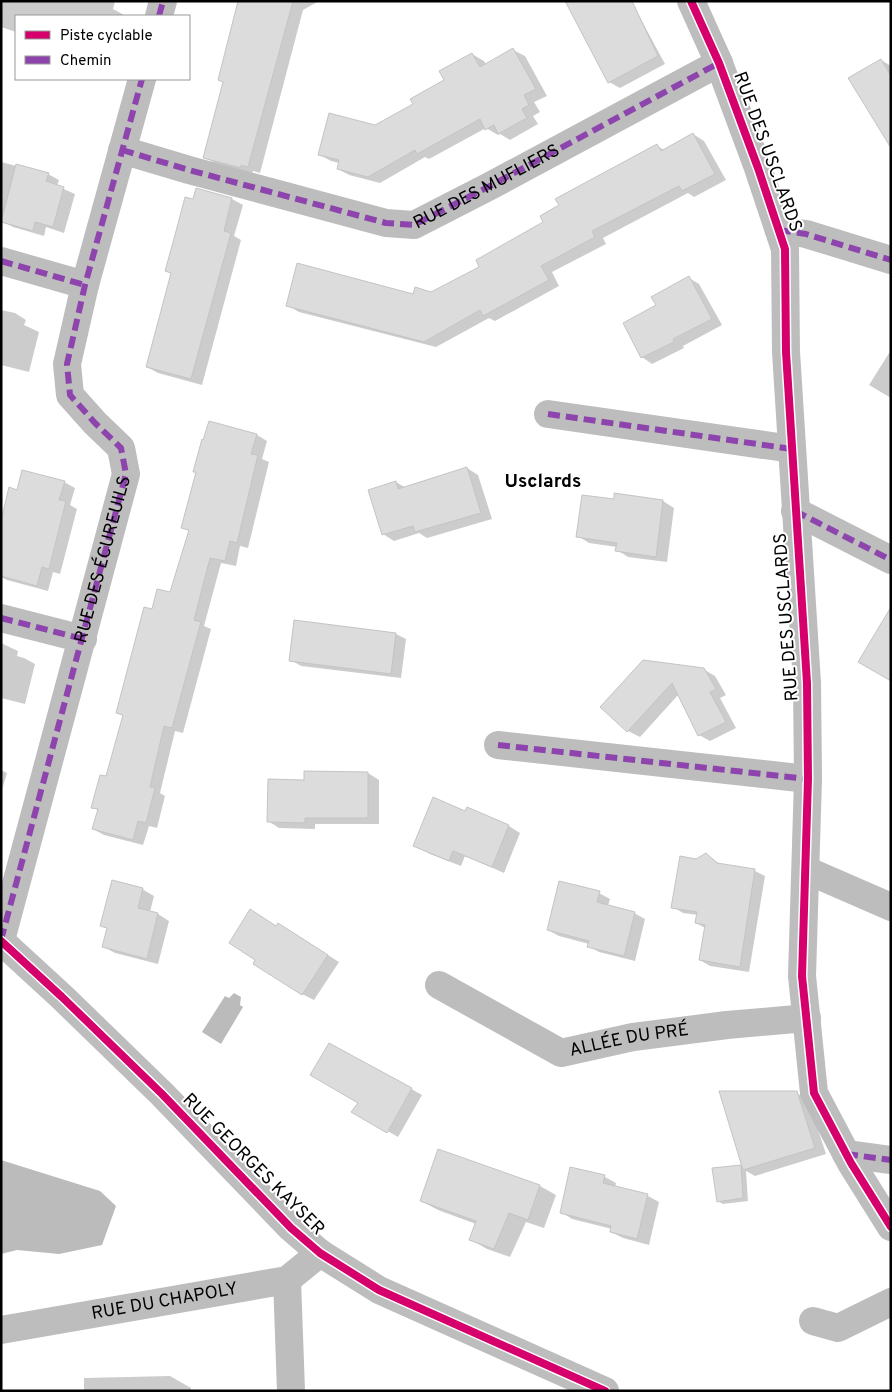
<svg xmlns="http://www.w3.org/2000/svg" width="892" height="1392" font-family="Overpass,sans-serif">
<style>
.water{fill:#bbb}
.shadow{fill:#0003}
.building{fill:#dcdcdc;stroke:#c4c4c4}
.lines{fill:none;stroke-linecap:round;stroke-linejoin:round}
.minor{stroke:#bdbdbd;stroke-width:28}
.quiet{stroke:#8e44ad;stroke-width:6;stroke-dasharray:12 6;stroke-linecap:butt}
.cycleway-casing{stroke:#fff;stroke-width:11}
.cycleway{stroke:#d6006c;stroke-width:8}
.labels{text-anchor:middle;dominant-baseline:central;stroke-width:4;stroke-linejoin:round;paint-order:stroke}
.street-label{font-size:18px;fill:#000;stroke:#fff}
.neighbourhood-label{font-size:19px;font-weight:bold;fill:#000;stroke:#fff}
</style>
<rect width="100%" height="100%" fill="#fff"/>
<!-- water -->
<path class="water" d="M234,993L241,997L240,1005L243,1007L221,1044L202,1032L225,996L229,998Z
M1,1160L100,1191L116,1206L102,1245L59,1254L17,1250L1,1254Z"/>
<!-- shadow -->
<path class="shadow" d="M1,1H115L113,9L126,16H16V32L1,27Z
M247,1H319L303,10L260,173L253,171L252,173L216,164L205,157Z
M631,1L665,64L620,88L609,82Z
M513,50L525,56L547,96L534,102L540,112L533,116L538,124L510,140L500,134L498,135L486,128L429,159L425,157L380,183L349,175L338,169L339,163L331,161L320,155L415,105L445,81L472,54L484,61L486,65Z
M881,60L891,66V146Z
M693,134L704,141L726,180L694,197L688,193L603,238L606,244L552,272L559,286L495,321L489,318L436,347L299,312L287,305L431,293L481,267L657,146L664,150Z
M1,162L48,174L59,180L57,186L75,194L64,233L46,227L44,236L13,227L2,221Z
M197,190L232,199L243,205L234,236L241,240L202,385L158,373L147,367L172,274L166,270L194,200Z
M689,278L699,284L722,325L683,346L684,348L652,364L642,357L658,306Z
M1,310L15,313L26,320L24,325L39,332L29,372L1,365Z
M891,350V398L869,385Z
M210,422L257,435L267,441L262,459L269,462L248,548L240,546L236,566L221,563L204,626L211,629L183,733L175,731L160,793L165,796L157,828L149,826L143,845L104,835L93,829L98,810L92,807L107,778L124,716L117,713L153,610L171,593L189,531L182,527Z
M467,468L478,475L492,519L427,538L419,533L394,541L383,534L396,482L406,488Z
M64,482L75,488L70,505L77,509L60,574L53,572L48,591L7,580L1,577V522L18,491Z
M615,501H663L674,508L667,562L628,557L617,550V547L589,543L578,536Z
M396,634L406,639L401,678L301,666L291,660Z
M1,643L18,651L17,656L24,658L35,664L25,704L1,698Z
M703,669L715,676L726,695L720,698L736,728L710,741L699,735L679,694L640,737L628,731L601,707Z
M1,770L7,773L1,793Z
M368,773L379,780V824H315V829L279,828L268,821L305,781Z
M467,809L509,826L520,833L504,873L465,856L461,866L430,854L419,847L466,812Z
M706,854L721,865L755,871L765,876L749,972L710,966L700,960L705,928L696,923L698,915L683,913L673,907L696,860Z
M142,889L154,896L150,912L158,914L169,921L158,964L115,953L104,947L108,929L101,925Z
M599,893L610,899L608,906L634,913L645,919L635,961L599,952L589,946V944L559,936L548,930Z
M277,927L290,931L339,962L314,1000L302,994Z
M378,1070L422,1095L398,1137L353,1111Z
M796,1093L808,1099L826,1154L755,1176L746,1171L748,1201L723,1204L718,1201L741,1166L743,1168Z
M439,1150L540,1186L556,1195L544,1228L526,1222L510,1257L487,1249L470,1239L476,1224L438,1210L421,1201Z
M571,1168L605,1177L616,1183L615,1187L648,1196L659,1202L649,1245L623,1238L611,1232L612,1229L572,1219L561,1212Z
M170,1376L191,1388V1391H84V1378Z"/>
<!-- building -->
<path class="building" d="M238,1H293L248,167L241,165V168L203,158L223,82L218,80Z
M565,1H632L658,56L608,83Z
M513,48L536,89L524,95L529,105L522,109L527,118L498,134L494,125L485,130L480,119L417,154L415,150L368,177L337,169L339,160L318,155L329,113L375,125L413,104L410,99L444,80L439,71L472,53L480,67Z
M881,59L891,76V148L848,78Z
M693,133L715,174L682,191L679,186L592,231L595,237L541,266L549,280L483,316L480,310L424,342L286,306L297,263L413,294L415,287L431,292L479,267L476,260L543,222L540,216L559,205L555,199L657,144L661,151Z
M16,164L49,173L46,181L64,187L53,227L35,222L33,231L1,222Z
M196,188L232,198L224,231L231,233L191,379L146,367L171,273L165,271L175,235L185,197L193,199Z
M689,276L712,319L673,339L674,342L641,358L623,323L656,305L651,297Z
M209,421L257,434L251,454L258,455L237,543L230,541L225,561L210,558L194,620L201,622L172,728L164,726L150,787L155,788L146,823L138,821L133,840L92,829L98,809L91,808L100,775L106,776L123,715L116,713L144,607L152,609L157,589L170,592L189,530L181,528L196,472H193L202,439L203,440Z
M467,467L481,513L415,532L413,526L382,535L368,490L396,481L398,489Z
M22,470L65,481L59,500L66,501L49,569L42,567L37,586L1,576V521L9,487L17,490Z
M614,493L663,500L656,557L615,551L617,543L576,537L582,495L614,499Z
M891,607V681L858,662Z
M294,620L396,633L391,674L289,661Z
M643,660L704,668L716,689L710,692L726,722L698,736L672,683L627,732L600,707Z
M304,771L368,772V818H305V823L267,822L268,779L304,780Z
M433,797L465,811L467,807L509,825L492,867L453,851L449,861L413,846Z
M706,853L717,863L755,869L740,967L699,960L705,925L695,923L697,912L671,908L680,856L696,859Z
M112,880L143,888L138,908L158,913L147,959L102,947L107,928L100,926Z
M559,881L600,891L597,902L635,912L624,956L587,947L589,941L547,930Z
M250,909L276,926L278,923L328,955L302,995L253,964L255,960L229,943Z
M329,1043L412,1088L387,1133L351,1112L358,1103L310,1075Z
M719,1091H797L815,1148L743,1170Z
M438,1149L540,1185L528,1220L509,1213L494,1249L469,1240L476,1221L420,1201Z
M741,1165L743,1198L717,1202L712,1168Z
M570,1167L605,1175L603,1183L648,1194L637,1239L610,1232L611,1226L560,1213Z"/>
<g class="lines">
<!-- minor -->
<g class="minor">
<path d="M691,1L719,63L758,168L785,249L786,352L807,683L808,779L802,976L814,1093L851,1163L891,1227"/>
<path d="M159,16L163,1"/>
<path d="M122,150L189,170L386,223L414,225L490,186L719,63"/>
<path d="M779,230L806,234L891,260"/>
<path d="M1,261L85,285"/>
<path d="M548,414L792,449"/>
<path d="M795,511L891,560"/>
<path d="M1,618L83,639"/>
<path d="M498,745L808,779"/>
<path d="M806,870L891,907"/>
<path d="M1,940L126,474L121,448L95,423L70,395L67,364L85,285L142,79"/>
<path d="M1,941L62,997L162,1094L291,1228L320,1253L379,1290L605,1391"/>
<path id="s1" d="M439,985L561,1053L633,1037L727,1025L807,1018"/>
<path d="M846,1154L891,1160"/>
<path d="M287,1280L291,1391"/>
<path d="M813,1321L838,1328L891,1302"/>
<path id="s2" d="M1,1330L287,1280L320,1253"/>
</g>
<!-- quiet -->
<g class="quiet">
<path d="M159,16L163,1"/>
<path id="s3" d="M122,150L189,170L386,223L414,225L490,186L719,63"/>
<path d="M779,230L806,234L891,260"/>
<path d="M1,261L85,285"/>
<path d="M548,414L792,449"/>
<path d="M795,511L891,560"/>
<path d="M1,618L83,639"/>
<path d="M498,745L808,779"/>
<path id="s4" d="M1,940L126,474L121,448L95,423L70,395L67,364L85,285L142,79"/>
<path d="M846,1154L891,1160"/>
</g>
<defs>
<path id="cycleway" d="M691,1L719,63L758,168L785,249L786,352L807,683L808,779L802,976L814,1093L851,1163L891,1227
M1,941L62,997L162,1094L291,1228L320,1253L379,1290L605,1391"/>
</defs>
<!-- cycleway casing -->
<use href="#cycleway" class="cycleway-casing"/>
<!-- cycleway -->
<use href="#cycleway" class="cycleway"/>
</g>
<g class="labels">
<!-- street labels -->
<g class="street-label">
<text transform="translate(767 152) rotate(70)">RUE DES USCLARDS</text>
<text stroke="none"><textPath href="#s3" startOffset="384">RUE DES MUFLIERS</textPath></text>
<text stroke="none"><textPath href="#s4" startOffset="394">RUE DES ÉCUREUILS</textPath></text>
<text transform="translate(787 617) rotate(-94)">RUE DES USCLARDS</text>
<text stroke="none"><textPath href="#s1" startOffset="209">ALLÉE DU PRÉ</textPath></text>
<text transform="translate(253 1165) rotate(45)">RUE GEORGES KAYSER</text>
<text stroke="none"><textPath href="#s2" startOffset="166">RUE DU CHAPOLY</textPath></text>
</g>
<!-- neighbourhood labels -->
<g class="neighbourhood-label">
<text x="543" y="482">Usclards</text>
</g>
</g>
<!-- border -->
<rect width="892" height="1392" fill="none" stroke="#000000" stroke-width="5"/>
<!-- legend -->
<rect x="15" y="15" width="175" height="65" fill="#ffffff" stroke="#999999"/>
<rect x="25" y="31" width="25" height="8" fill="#d6006c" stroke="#999999"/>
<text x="60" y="40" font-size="15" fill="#000000">Piste cyclable</text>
<rect x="25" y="56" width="25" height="8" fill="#8e44ad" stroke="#999999"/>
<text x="60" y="65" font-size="15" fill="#000000">Chemin</text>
</svg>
